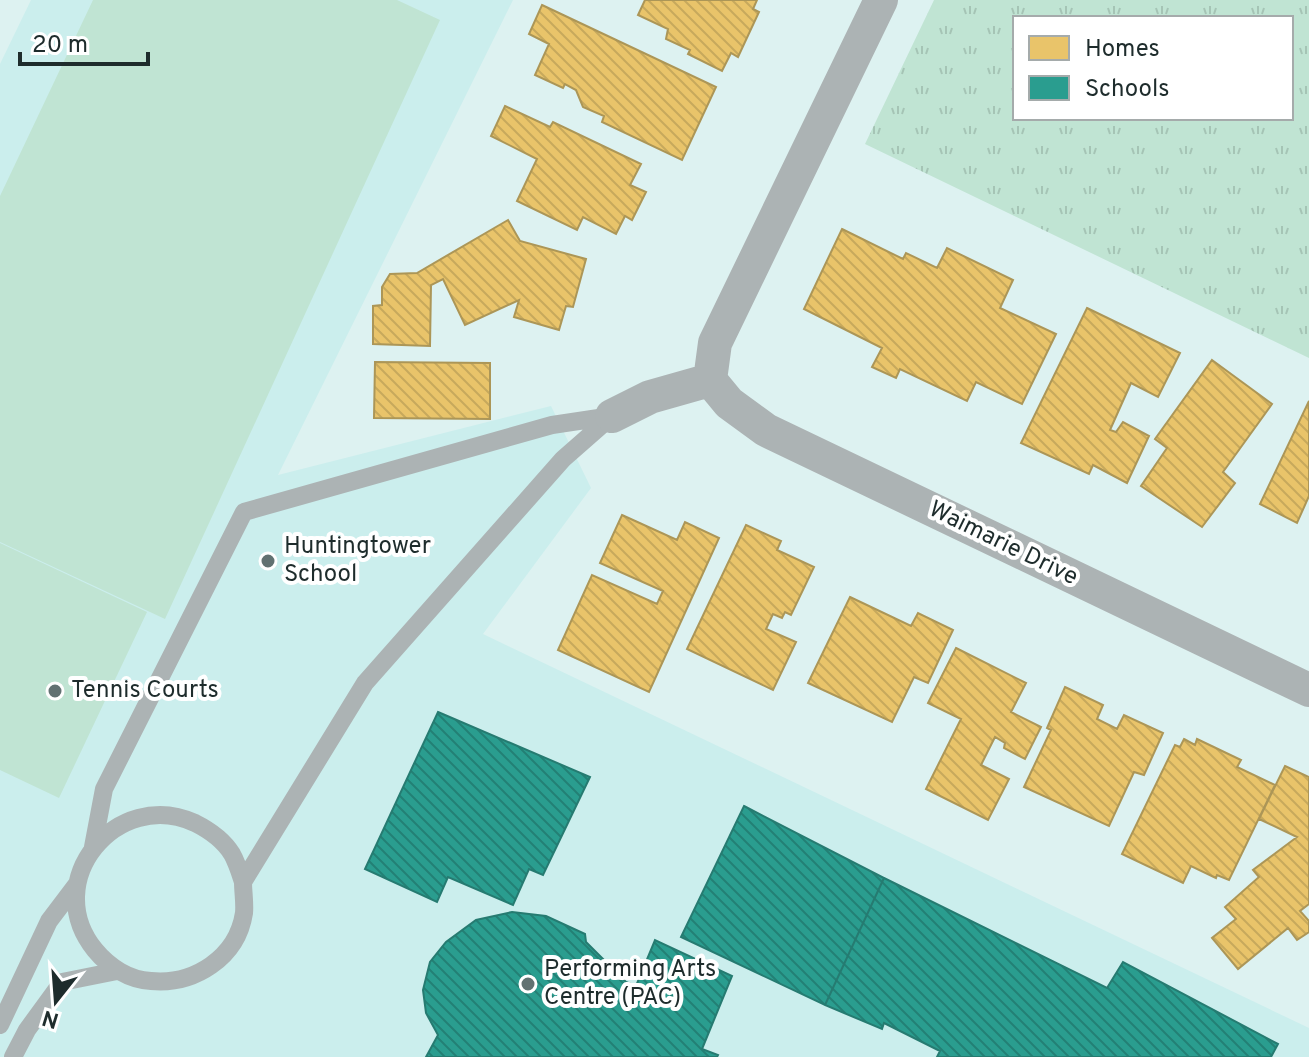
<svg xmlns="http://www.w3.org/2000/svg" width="1309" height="1057" font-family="Overpass,sans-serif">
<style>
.built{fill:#cbeeed}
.park{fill:url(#park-tufts);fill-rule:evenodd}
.pitch{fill:#c0e4d3}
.homes{fill:url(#homes-back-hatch);stroke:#ac9657;stroke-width:2}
.schools{fill:url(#schools-back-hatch);stroke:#267b71;stroke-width:2}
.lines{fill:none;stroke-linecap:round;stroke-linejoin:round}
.lane{stroke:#acb3b4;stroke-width:18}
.street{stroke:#acb3b4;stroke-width:34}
.poi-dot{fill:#617171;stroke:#fff;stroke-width:3}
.labels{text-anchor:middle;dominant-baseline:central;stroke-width:8;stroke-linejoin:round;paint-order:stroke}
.street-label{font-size:24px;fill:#1e2c2c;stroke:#fff}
.poi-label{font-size:24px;fill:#1e2c2c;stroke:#fff;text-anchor:start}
</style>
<defs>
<pattern id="park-tufts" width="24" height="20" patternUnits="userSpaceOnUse" patternTransform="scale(2)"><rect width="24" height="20" fill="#c0e4d3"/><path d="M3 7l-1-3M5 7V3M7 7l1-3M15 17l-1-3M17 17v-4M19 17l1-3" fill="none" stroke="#a5c4b5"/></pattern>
<pattern id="homes-back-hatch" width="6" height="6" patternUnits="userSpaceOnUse" patternTransform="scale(2)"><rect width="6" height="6" fill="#e9c46a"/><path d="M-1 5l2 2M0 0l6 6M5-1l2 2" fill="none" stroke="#c7a95c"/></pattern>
<pattern id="schools-back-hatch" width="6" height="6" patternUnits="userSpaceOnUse" patternTransform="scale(2)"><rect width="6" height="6" fill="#2a9d8f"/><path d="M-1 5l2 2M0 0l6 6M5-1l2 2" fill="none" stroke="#238075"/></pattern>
</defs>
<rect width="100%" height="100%" fill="#ddf2f1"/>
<!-- built -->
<path class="built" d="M31,0H513L278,475L551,406L591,488L483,634L1309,1028V1057H0V64Z"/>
<!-- park -->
<path class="park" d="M934,0H1309V358L865,144ZM1015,18H1291V118H1015Z"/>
<!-- pitch -->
<path class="pitch" d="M93,0H397L440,20L165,619L0,542V196Z
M0,543L147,612L59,798L0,770Z"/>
<!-- homes -->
<path class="homes" d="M645,0H757L753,9L759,12L738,57L731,53L722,71L688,54L690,50L666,39L668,29L638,15Z
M542,5L716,87L682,160L602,122L604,116L583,107L576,90L565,84L563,88L535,75L549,44L529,34Z
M505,106L550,127L553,122L641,164L630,185L646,192L632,220L625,216L616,234L583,217L577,230L517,201L537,159L491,136Z
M508,220L520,241L586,259L573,307L566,306L559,330L514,317L519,300L465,325L443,279L431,285L430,346L373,344V306L382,305V287L390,274L417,273Z
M842,229L903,259L906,253L937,268L947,248L1013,280L1000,308L1056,334L1022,404L976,382L967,401L900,369L896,378L872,367L882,348L804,309Z
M1087,308L1180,353L1158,397L1131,383L1110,430L1116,432L1123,422L1149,436L1127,483L1093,465L1089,474L1021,443Z
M1212,360L1272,404L1223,472L1235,483L1202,527L1141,486L1167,448L1155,439Z
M375,362L490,363V419L374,418Z
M1309,401V496L1297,523L1260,504Z
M622,515L677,540L685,522L719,538L649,692L558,650L592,575L657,604L663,591L600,563Z
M746,525L781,541L777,550L814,567L791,615L785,612L782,618L773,614L766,629L796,642L773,690L687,649Z
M850,597L911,626L918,613L953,630L928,683L914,677L892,722L808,683Z
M956,648L1026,683L1011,712L1041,727L1025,759L1004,748L1005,743L995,737L981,765L1009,779L988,820L926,789L961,719L928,703Z
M1065,687L1103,705L1097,719L1117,729L1124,715L1163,733L1144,775L1134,772L1109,826L1024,787L1051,730L1047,728Z
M1184,739L1195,745L1197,739L1241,760L1237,767L1275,785L1229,880L1217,875L1216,878L1191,866L1183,883L1122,854L1175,745L1180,747Z
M1285,766L1309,777V904L1300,911L1309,921V932L1297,940L1288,928L1238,969L1212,938L1236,919L1225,907L1259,877L1253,870L1297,837L1259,819Z"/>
<!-- schools -->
<path class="schools" d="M438,712L590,777L543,875L529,869L513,905L448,877L437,902L365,869Z
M744,806L884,878L825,1005L681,937Z
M884,878L1107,988L1123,962L1278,1044L1271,1057H937L940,1051L884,1023L882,1029L825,1005Z
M512,912L546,916L585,934L586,942L626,982L636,986L655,940L732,976L702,1049L718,1055L717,1057H426L438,1035L426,1013L423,990L430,962L446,942L476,920Z"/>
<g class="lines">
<!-- lane -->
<path class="lane" d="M93,847L104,789L244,512L552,425L612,416
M243,882C240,873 237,863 232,854C224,841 209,830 195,823C117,787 39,881 95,950C109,967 129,980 151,981C194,985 237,958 244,913C245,903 243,892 243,882L365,683L563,459L612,416
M0,1025L49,921L77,884
M13,1057L27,1030L62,982L117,971"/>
<!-- street -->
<path class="street" d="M881,0L715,343L710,380L729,403L766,430L1309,690
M612,416L650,397L710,380"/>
</g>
<!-- markers -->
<g class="poi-dot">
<circle cx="268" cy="561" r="8"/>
<circle cx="55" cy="691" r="8"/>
<circle cx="528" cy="984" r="8"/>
</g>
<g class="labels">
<!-- street labels -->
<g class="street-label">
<text transform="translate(1003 544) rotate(26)">Waimarie Drive</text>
</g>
<!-- poi labels -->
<g class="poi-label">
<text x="284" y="547">Huntingtower<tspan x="284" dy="28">School</tspan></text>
<text x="71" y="691">Tennis Courts</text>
<text x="544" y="970">Performing Arts<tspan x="544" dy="28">Centre (PAC)</tspan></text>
</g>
</g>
<!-- legend -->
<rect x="1013" y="16" width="280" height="104" fill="#ffffff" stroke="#a5abab" stroke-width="2"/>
<rect x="1029" y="36" width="40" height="24" fill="#e9c46a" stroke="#a5abab" stroke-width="2"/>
<text x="1085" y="56" font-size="24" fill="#1e2c2c">Homes</text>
<rect x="1029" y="76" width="40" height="24" fill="#2a9d8f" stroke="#a5abab" stroke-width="2"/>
<text x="1085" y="96" font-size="24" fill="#1e2c2c">Schools</text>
<!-- north arrow -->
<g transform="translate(56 1001) rotate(197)" stroke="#ffffff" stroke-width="6" paint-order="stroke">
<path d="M0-6L14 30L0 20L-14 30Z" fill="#1e2c2c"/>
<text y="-12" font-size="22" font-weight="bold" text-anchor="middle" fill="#1e2c2c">N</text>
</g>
<!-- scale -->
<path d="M20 52v12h128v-12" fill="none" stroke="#1e2c2c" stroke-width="4"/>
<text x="32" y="52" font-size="24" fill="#1e2c2c" stroke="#ffffff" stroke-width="6" paint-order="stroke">20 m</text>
</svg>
